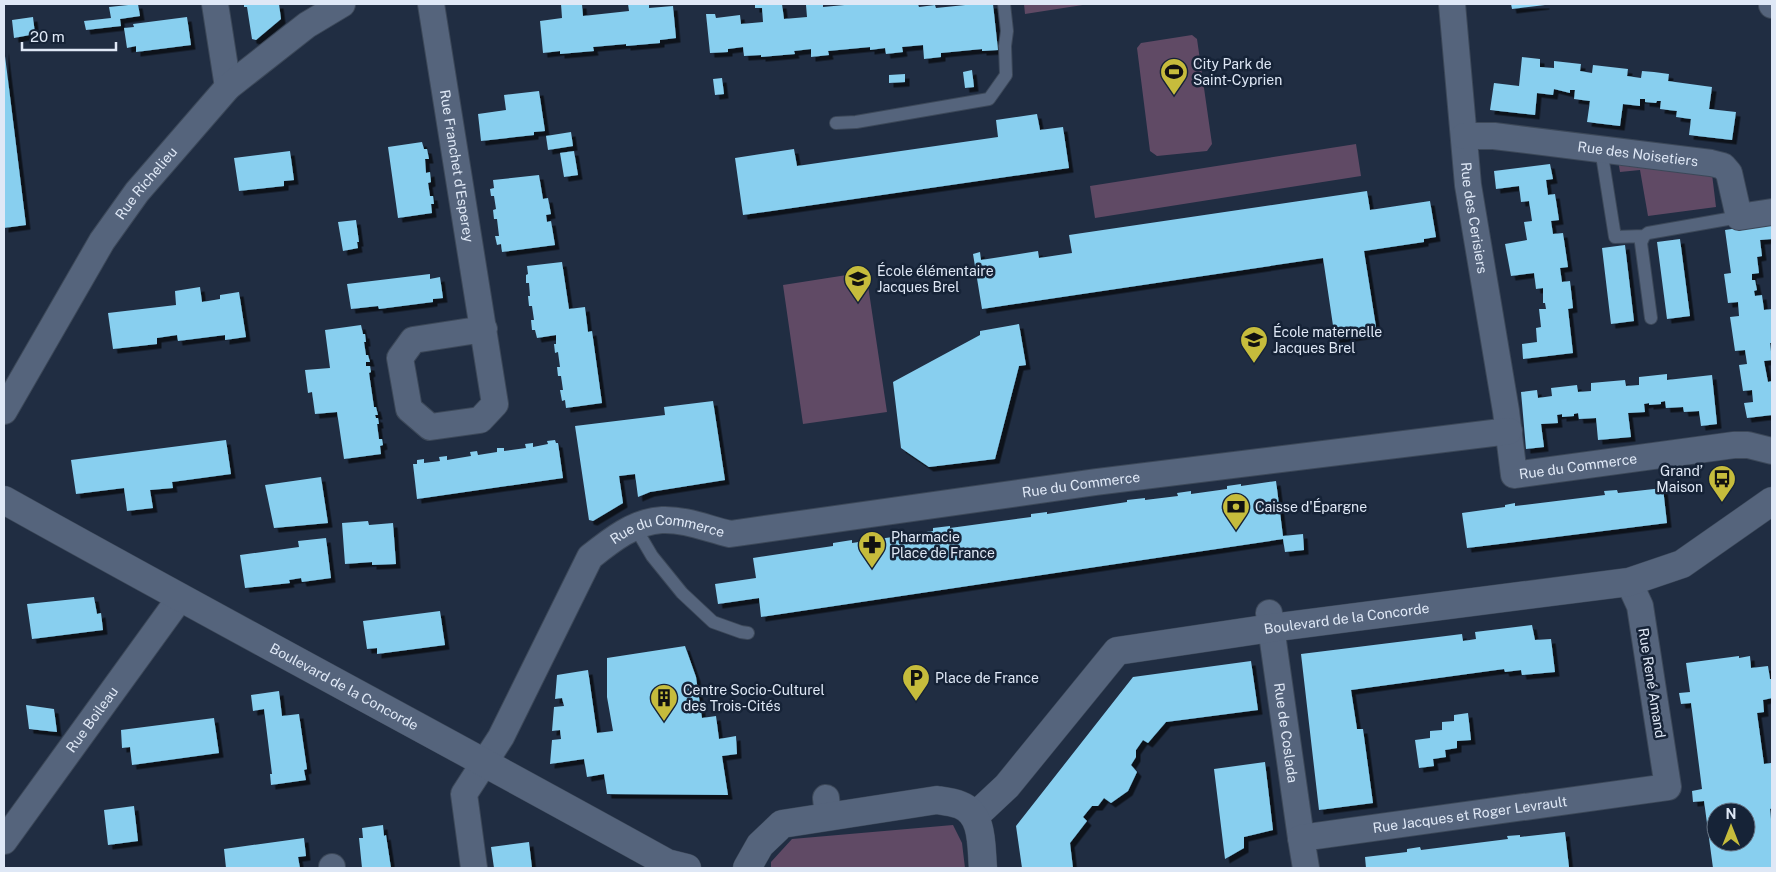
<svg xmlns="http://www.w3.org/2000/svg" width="1776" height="872" font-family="'Public Sans',sans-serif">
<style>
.green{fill:#604a65}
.building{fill:#88cfef;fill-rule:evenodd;filter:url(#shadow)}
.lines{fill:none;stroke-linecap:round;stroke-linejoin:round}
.service-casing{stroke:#3c4859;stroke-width:14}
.minor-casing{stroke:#3c4859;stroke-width:28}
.tertiary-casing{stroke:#3c4859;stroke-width:29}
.service{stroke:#55647c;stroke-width:12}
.minor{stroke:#55647c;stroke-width:26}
.tertiary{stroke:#55647c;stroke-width:28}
.labels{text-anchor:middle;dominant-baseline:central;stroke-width:5;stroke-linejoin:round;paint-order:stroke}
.poi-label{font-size:14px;fill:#dfe8f6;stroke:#162337;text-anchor:start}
.street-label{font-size:14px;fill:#dfe8f6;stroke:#162337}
</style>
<defs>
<filter id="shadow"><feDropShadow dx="4.5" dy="4.5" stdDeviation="0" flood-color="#0009"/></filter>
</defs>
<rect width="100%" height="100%" fill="#202d42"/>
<!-- green -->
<path class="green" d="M1024,4H1089L1025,14Z
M1192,35L1197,39L1212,144L1207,151L1157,156L1150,151L1137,48L1141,43Z
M1356,144L1361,176L1095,218L1090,186Z
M1618,160L1712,174L1716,207L1648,216L1640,170L1620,172Z
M866,272L887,412L803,424L783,285Z
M953,825L962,843L965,868H771V862L792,839Z"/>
<!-- building -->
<path class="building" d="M138,4L140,16L120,19L121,26L86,30L84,21L111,18L109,7Z
M244,4H279L281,19L256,40L252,39L247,7H244Z
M561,4H582L583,16L629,11L628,4H649V8L673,6L676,38L660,40V43L626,46V44L593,47L594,51L560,54V51L543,53L540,21L562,18Z
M755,4H782L784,19L807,17L806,5L818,4H823V7L855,4H918L919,7L935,5L936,8L975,4H993L998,50L982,51V49L941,53V57L924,59L923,45L902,47L903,52L886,54L885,48L870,50V47L828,51L829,55L811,57V49L794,51L795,54L761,57V55L744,56L743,47L728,49V52L710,53L706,14H715L716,18L740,15L741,24L763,22L762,8H755Z
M1511,4H1545V5L1512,9Z
M33,17L35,34L14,38L12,20Z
M187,17L191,45L136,52V46L127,48L124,28L134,27L133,24Z
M4,48L26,225L4,228Z
M1522,57L1540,59V67L1554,68V61L1581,64L1580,71L1592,73L1593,65L1628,69L1627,76L1641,78L1642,71L1654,72L1669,74L1668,81L1712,87L1709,109L1736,112L1732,140L1689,135L1691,119L1676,117L1677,111L1660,109L1661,101H1657L1656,103L1645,102V99H1640V106L1623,104L1620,126L1587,122L1590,101L1574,99L1575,90H1570V93L1554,89L1553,95L1537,93L1535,115L1490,110L1494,83L1519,86Z
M972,70L974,87L965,88L963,72Z
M905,74V82L889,83V75Z
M722,78L724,94L715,95L713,79Z
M539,91L545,131L534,132V135L481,141L478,114L506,110L504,95Z
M1037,114L1040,130L1063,127L1069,168L743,215L735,158L794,149L797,166L998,137L996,120Z
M571,132L573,146L548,150L546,136Z
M422,142L424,149H427L429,159H425L426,173L430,172L431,182L428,183L430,196H433L434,204H431L432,213L398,218L388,147Z
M290,151L294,180L284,181V186L239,191L234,158Z
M574,151L578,175L564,177L560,153Z
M1550,164L1553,179L1546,180L1548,195L1555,194L1559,220L1551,221L1553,234L1563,233L1568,267L1560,268L1562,282L1570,281L1573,308L1568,309L1573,353L1523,359L1522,344L1537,342L1536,328L1541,327L1539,309H1546L1545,303H1543V288L1536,289L1534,273L1511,276L1505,244L1527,240L1524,222L1532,221L1529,201L1521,202L1519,186L1496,189L1494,171Z
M539,175L543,199L548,198L551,214L546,215L547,222L551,221L555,245L502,252L501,244L497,245L495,236H499L497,219H494L493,210L496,209L494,196H491L490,189L494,188L493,180Z
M1367,191L1370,210L1430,201L1436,237L1424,239V242L1364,251L1377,333L1335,339L1323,258L982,309L973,254L980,252L981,260L1038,251L1039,258L1072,253L1069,235Z
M356,220L359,242H357L358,248L343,251L338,222Z
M1772,223V239L1760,240L1762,256L1757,257L1759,273L1752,274V280H1755L1757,290L1754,291L1755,296L1762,295L1764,310L1772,309V343H1770L1772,360L1764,361L1768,382L1772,381V415L1747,418L1744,403L1753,402L1752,390L1743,391L1739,365L1747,364L1745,350L1735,351L1730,317L1739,316L1738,302L1728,303L1724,274L1731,273L1725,230Z
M1680,239L1690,316L1667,319L1657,242Z
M1625,245L1634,321L1611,324L1602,248Z
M562,262L569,309L585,307L588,332L592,331L602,403L566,408L565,400L562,401L560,390H563L561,376H558L557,367H560L558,352L555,353L554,344H556V335L537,338L535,330H532L531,320H534L532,306H529L528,296H530L529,283H526V275L528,274L527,266Z
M430,274V279L440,277L443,298L433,299V302L379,309L378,306L351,309L347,284Z
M200,287L202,302L220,299V295L239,292L246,337L225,340V335L178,341L177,335L157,338V344L113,349L108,313L176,305L175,291Z
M1019,324L1026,365L1019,366L995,459L929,467L901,448L893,382L980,335V331Z
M361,325L363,334H365L366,342H364L366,355H368L370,362H366V366H370L371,372L369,373L374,407H376L378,415H375L376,418H378L379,424H377L379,439H382L383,445L380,446L381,454L344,459L337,412L315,414L312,392L308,393L305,370L330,368L325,330Z
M1667,374V380L1712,375L1717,424L1701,426L1699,411L1684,412L1683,407L1666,408L1665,401L1661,402V404L1649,405V403L1644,404L1645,412L1628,413L1631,437L1598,440L1596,418L1579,419L1578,413L1574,414V416L1562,417V414L1557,415L1558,423L1541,424L1544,447L1526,449L1521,392L1537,390L1538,398L1552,396L1551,388L1577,385L1578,392L1591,391V383L1625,380L1626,386L1639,385V377Z
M713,401L725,480L650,492L638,497L635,474L619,476L623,503L593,521L589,520L575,426L665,415L664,407Z
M226,440L231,474L172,482L173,488L150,490L153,508L127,511L124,488L76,494L71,460Z
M555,440L556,443H558L563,478L417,499L413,464H417V460L424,459V463L440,461L439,457L447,456V460L471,456L470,452L477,451L478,455L497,452V448H504V451L526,448L525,444L533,443V447L548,444L547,441Z
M321,477L328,523L274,528L265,485Z
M1276,481L1283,536L1303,534L1304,550L1285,552L1283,539L761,617L759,598L718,604L715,584L756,578L753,558L833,546V543L852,540V543L933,531V528L950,526V528L1031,517V514L1047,512V514L1127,502V500L1145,498V500L1178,496L1177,493L1191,491V494L1227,489V486L1241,484V486Z
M1663,488L1667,523L1467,548L1462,513L1505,507V505L1515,503V506L1605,495L1604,491L1617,490L1618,493Z
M368,521L369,525L393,523L396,564L372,565V562L345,564L342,523Z
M326,538L331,578L302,582L301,578L289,580L290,583L245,588L240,555L299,547L298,541Z
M94,597L97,614L101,613L103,630L32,639L27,604Z
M440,611L445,645L377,654V648L367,649L363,621Z
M1532,625L1535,640L1551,639L1555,672L1522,675L1521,670L1505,672L1504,669L1351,690L1357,729H1363L1373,803L1319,810L1301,654L1462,634L1463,641L1476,639L1475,632Z
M685,646L696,677L702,718L716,716L719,739L736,736L737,754L722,756L728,795L607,794L604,774L587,777L584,759L550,764L552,740L561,739L560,730L552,731L554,707L564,706L562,698L555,699L557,675L588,670L597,733L613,731L607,697V658Z
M1739,656V658L1750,656L1751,668L1768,666L1770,679H1771L1772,698L1763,700L1764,712L1757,713L1764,764L1771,763L1772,775V808L1770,809L1772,829V868H1713L1704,801L1693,802L1692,791L1702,789L1691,703L1681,704L1679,693L1690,692L1686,663ZM1716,812H1746V842H1716Z
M1251,661L1258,710L1166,722L1148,743L1143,740L1136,750V757L1131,765L1137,772L1128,791L1111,803L1104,798L1098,806H1092L1083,817L1087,821L1070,843L1073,868H1022L1016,826L1133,677Z
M279,691L282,716L299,714L307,769L304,770L306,780L271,785L270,774H272L264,709L253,711L251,695Z
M26,705L54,709L57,732L29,729Z
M1468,713L1471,740L1457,741V748L1445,750L1446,757L1433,759L1434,766L1419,768L1415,740L1430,738V731L1442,730V722L1454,721V715Z
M214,718L219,753L132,765L130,747L122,748L121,730Z
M1265,762L1273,830L1244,837V848L1225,859L1214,769Z
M134,806L138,841L108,845L104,810Z
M383,825L384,836L386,835L391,868H362L359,838H363L362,828Z
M1565,832L1569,867L1366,868L1365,857L1407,852V849L1420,847L1421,850L1508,839L1507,836L1520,835V837Z
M304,838L306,856L298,857L300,868H226L224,849Z
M529,842L532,868H494L491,847Z"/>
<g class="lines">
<defs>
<path id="service" d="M836,123L856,122L989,99L1006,75L1005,46L1007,31L1004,4
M1601,149L1615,237L1644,236
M1651,318L1641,243L1644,236L1648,233L1739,217
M635,527L652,556L682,593L713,622L741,632L748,633"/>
<g id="minor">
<path d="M215,4L228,87"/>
<path id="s1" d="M431,4L495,404L480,420L430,427L409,409L400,358L413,340L484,329"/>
<path id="s2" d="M1452,4L1468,185L1506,411L1514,475L1734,445H1748L1772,451"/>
<path d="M1772,4V5"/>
<path id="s3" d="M1464,136H1494L1711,163L1723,166L1729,173L1739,217L1772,212"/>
<path id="s4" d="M4,411L102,241L137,192L228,87L307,25L342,4"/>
<path id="s5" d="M1269,613L1301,838"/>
<path d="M826,798L828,816"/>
<path id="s6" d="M4,841L180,598"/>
<path d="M332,867V868"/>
<path id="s7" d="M474,868L464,794L501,737L590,557C610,541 635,521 662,520C685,519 708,529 730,534L1096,482L1509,431"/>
<path id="s8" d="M1306,868L1301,838L1668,787L1640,606L1629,582"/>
</g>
<g id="tertiary">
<path id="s9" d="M4,500C224,623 447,741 667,863L687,868"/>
<path id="s10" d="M975,816L1007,786L1117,651L1271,628L1629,582L1682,564L1772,501"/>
<path d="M747,868L760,845L782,824L937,800C944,801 953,802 960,805C984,814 981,847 983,868"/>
</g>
</defs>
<!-- service casing -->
<use href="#service" class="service-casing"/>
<!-- minor casing -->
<use href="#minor" class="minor-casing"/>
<!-- tertiary casing -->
<use href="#tertiary" class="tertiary-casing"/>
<!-- service -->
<use href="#service" class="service"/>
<!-- minor -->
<use href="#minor" class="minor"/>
<!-- tertiary -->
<use href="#tertiary" class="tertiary"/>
</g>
<!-- icons -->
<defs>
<symbol id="stadium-pin" viewBox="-11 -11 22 30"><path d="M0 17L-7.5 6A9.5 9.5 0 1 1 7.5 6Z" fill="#c6bc3c" stroke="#162337"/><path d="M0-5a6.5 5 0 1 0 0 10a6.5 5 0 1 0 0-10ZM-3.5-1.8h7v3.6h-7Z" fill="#111"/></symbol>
<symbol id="school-pin" viewBox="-11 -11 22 30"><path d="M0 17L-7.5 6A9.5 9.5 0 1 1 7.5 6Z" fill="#c6bc3c" stroke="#162337"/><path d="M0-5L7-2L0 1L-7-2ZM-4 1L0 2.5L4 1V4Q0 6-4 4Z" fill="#111"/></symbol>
<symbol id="bus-pin" viewBox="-11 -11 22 30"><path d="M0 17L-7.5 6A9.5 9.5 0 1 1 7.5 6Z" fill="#c6bc3c" stroke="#162337"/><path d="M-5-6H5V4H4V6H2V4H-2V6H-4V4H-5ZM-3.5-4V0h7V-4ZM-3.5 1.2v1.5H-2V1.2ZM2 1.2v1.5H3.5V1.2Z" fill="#111"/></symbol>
<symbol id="bank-pin" viewBox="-11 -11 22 30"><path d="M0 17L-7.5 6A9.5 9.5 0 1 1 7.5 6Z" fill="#c6bc3c" stroke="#162337"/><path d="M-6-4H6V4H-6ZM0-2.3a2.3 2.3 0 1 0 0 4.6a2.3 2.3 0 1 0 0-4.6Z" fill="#111"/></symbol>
<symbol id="pharmacy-pin" viewBox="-11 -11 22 30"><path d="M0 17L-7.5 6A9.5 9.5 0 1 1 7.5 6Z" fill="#c6bc3c" stroke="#162337"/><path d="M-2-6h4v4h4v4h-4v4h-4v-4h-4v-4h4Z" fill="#111"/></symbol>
<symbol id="parking-pin" viewBox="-11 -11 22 30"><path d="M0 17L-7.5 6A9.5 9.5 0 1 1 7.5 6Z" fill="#c6bc3c" stroke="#162337"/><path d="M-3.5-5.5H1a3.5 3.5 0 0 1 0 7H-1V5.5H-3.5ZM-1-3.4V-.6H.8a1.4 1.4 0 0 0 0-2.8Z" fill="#111"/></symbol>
<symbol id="building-pin" viewBox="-11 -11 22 30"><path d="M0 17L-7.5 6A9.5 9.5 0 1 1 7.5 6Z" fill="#c6bc3c" stroke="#162337"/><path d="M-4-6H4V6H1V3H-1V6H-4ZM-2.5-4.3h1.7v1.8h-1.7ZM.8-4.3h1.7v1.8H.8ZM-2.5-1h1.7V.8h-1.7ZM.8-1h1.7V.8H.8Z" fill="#111"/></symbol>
</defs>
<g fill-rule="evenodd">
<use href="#stadium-pin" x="1158" y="56" width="32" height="43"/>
<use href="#school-pin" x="842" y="263" width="32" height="43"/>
<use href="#school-pin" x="1238" y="324" width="32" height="43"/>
<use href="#bus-pin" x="1706" y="463" width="32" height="43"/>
<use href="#bank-pin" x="1220" y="491" width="32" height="43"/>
<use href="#pharmacy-pin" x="856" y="529" width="32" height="43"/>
<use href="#parking-pin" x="900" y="662" width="32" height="43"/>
<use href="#building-pin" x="648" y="682" width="32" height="43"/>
</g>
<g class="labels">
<!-- poi labels -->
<g class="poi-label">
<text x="1193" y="64">City Park de<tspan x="1193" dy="16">Saint-Cyprien</tspan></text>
<text x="877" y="271">École élémentaire<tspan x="877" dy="16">Jacques Brel</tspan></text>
<text x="1273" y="332">École maternelle<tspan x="1273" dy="16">Jacques Brel</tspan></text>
<text x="1703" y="471" text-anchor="end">Grand’<tspan x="1703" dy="16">Maison</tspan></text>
<text x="1255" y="507">Caisse d'Épargne</text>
<text x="891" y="537">Pharmacie<tspan x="891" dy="16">Place de France</tspan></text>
<text x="935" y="678">Place de France</text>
<text x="683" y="690">Centre Socio-Culturel<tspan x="683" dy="16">des Trois-Cités</tspan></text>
</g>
<!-- street labels -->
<g class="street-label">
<text stroke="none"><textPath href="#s3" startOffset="175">Rue des Noisetiers</textPath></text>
<text stroke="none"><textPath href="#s1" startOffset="164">Rue Franchet d'Esperey</textPath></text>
<text stroke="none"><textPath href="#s4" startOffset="269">Rue Richelieu</textPath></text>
<text stroke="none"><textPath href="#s2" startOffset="215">Rue des Cerisiers</textPath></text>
<text stroke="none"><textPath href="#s2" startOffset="540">Rue du Commerce</textPath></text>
<text stroke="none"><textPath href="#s7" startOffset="850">Rue du Commerce</textPath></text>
<text stroke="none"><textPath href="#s7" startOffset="430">Rue du Commerce</textPath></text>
<text stroke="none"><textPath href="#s10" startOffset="450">Boulevard de la Concorde</textPath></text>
<text transform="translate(1652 683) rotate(81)">Rue René Amand</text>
<text stroke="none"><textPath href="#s9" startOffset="388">Boulevard de la Concorde</textPath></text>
<text stroke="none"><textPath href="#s6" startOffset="150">Rue Boileau</textPath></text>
<text stroke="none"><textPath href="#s5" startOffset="121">Rue de Coslada</textPath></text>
<text stroke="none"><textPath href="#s8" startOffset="201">Rue Jacques et Roger Levrault</textPath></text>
</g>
</g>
<!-- border -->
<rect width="1776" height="872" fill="none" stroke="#dfe8f6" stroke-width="10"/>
<!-- north arrow -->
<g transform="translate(1731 827)"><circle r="24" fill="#162337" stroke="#667283"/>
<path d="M0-4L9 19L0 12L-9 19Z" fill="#c6bc3c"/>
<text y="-8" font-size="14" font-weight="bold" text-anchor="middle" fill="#dfe8f6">N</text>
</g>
<!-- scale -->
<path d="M22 42v8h94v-8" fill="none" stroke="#dfe8f6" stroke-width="2.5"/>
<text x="30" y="42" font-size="15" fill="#dfe8f6" stroke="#162337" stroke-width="4" paint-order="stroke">20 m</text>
</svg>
